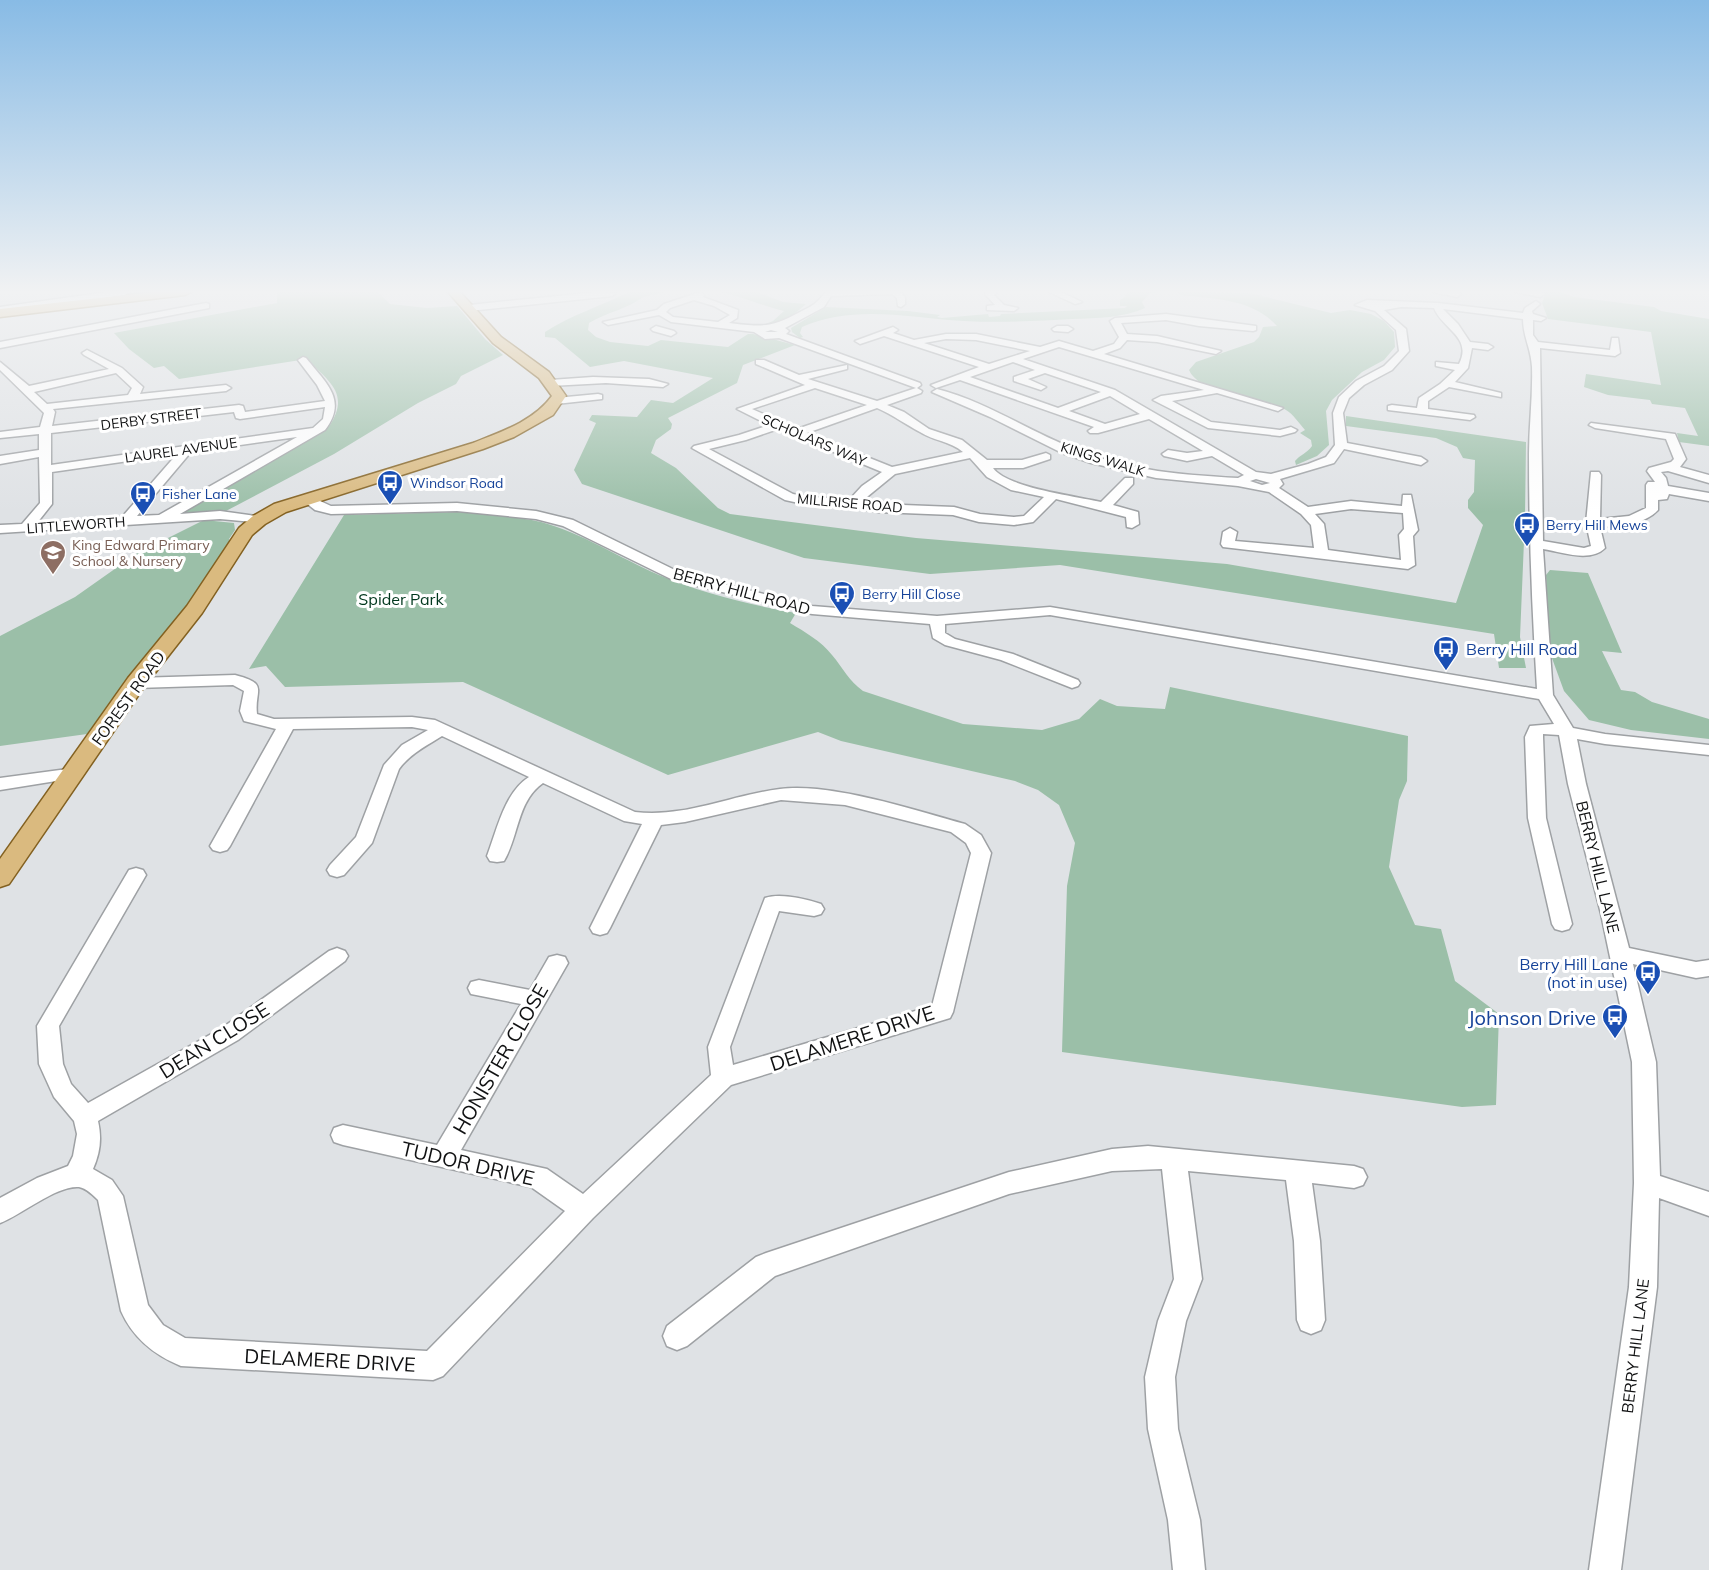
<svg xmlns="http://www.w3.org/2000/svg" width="1709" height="1570" font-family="Mulish,sans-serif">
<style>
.green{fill:#9bbfa8}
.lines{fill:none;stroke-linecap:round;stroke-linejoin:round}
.minor-casing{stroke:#9ea1a4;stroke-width:3}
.major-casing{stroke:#836121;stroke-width:3}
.minor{fill:#fff;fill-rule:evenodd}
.major{fill:#daba7f;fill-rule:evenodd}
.labels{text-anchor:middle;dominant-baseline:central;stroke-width:6;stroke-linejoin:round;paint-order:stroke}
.far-street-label{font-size:14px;fill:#101112;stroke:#fff}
.far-transit-label{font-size:14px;fill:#164399;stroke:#fff;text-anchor:start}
.far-education-label{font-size:14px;fill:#785e54;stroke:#fff;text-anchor:start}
.street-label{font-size:16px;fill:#101112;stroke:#fff}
.park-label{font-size:16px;fill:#00371d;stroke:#fff}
.transit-label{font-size:16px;fill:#164399;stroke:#fff;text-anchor:start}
.near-transit-label{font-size:20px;fill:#164399;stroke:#fff;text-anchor:end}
.near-street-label{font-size:20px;fill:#101112;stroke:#fff}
</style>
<rect width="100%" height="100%" fill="#dfe2e5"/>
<!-- green -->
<path class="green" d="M277,292H378L390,304L427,308L457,306L485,339L503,355L461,376L456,384L418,403L334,454L226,511L177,514L330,425C350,393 329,382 307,359L179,379L164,366L154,368L129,349L114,333L277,303Z
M629,292H666L643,297C628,309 607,312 589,323L588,330L596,337L610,342L648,346L661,340L728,347L748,334H753L795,345L743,365L737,383L668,418L672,424L671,429L656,440L651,453L676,468L718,508L730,514L916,538L1227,564L1456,603L1483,525L1468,508V500L1474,492L1475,460L1463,458L1457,447L1436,438L1346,426V416L1526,442L1525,517L1520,637L1526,668H1499L1494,634L1060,565L930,574L804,558L582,484L574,470L596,423L589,420L592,415L637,417L651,400L673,403L713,378L624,361L590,367L555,338L545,337V332C571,315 601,306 629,292Z
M719,292H757L783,302L806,304L792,316L768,325L766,324L773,321L784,311C762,306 742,296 719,292Z
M1128,292H1157L1150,293L1142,302L1145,308C1124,318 1096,318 1073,319C1037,321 1000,323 964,321C908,318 855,304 802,327L800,333L803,337L800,338L792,332L791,328L826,307L908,311L940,315L937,317L942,318L988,314L989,317L1000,316L1001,314L1125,308L1127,306H1120V300L1125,297Z
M1176,292L1250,293L1331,313L1350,310L1371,314L1384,321L1394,332L1395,347L1384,360L1362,372L1332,400L1326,411L1329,445L1317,456L1296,465L1295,461C1300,455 1307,453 1312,446L1311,440L1300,433L1305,430C1299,423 1293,414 1286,410C1262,395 1200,396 1189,370L1196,362L1254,342L1259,337L1263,327L1277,326C1253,299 1216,299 1181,295Z
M1546,292H1560L1574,297L1654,307L1661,311L1709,319V446L1679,442L1677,433L1698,436L1685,408L1652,404L1650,400L1608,395L1584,387L1586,374L1661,385L1651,332L1548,319L1542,303Z
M458,512C486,514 514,516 541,522C582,533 620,558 659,575C702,593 750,605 796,613L790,623C805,632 821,641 832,655C843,668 849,681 863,691L963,724L1042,730L1079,719L1100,699L1117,706L1165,709L1170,687L1408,736L1407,781L1399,800L1389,867L1415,925L1441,929L1455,981L1499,1014L1496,1105L1462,1107L1062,1052L1067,886L1075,843L1059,805L1038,790L1015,781L841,741L818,732L668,775L463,682L285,687L266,666L249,669L344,515Z
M204,520L234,523L235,530L229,539L231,542L185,609L87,734L0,746V636L75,597L136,554Z
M1550,570L1588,573L1622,653L1602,651L1621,690L1635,692L1652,702L1709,719V739L1631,730L1589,720L1564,691L1549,650L1546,575Z"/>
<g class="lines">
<defs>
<path id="minor" d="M107,292H129L125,295L0,313V307Z
M597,292L616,293L612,296L469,311L465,308L469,305Z
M700,292L704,295L703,297L738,310L737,318L729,323C761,327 771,328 800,312C812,306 818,303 825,292H900L905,297V304L901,307L898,306L897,298L892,294L831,296L824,307L785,328L789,331L786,334L920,383L921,385L917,388L922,391L921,393L887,405L904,412L929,429L962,440L987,460H1022L1046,453L1050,455V459L1023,468H993C1007,488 1076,496 1101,502L1125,478H1133V484L1113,505L1138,512L1139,524L1132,528L1127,527L1126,517L1056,499L1033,522L1014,525L979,522L953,515L878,512L853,507L808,505L785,500L692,448L694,446L739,435L769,425L737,409L805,385L756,364V360H764L799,375L847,365V369L808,379L877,401L916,388L779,338L765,339L754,332L671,322L659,315L608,325L603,322L657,310L664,304ZM694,300L714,306L730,315L718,322L673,317L666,312L670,308ZM771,330L778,332H765ZM815,388L867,405L797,429L752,409ZM877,408C893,415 905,424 920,432C934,441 950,441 963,452L892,467L807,433ZM778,429L882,472L862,486L850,499L808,497L793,494L709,449L746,440ZM970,458L987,477L1011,490L1044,497L1024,516L1014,517L980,514L954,507L878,504L862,501L895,474Z
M986,292H997L994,295L1004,305L1018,308L1014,311L987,310V306L995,305L985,294Z
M1049,292H1061L1082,302L1075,304Z
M1433,292H1459L1461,294L1457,297Z
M1515,292H1542L1544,294L1540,297Z
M1367,300L1438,303L1523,313L1525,308L1536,301L1540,304L1532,311L1533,314L1546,318L1541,321L1533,320V335L1538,342L1610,350L1612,338H1618L1620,353L1615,356L1540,348L1543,541L1584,548L1591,546L1586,523L1591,472H1599L1601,475L1600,519L1629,516L1646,508V485L1648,482H1655L1647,471L1649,468L1671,462L1674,459L1666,439L1595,428L1589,425L1591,423L1675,434L1686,459L1680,467L1709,475V483L1668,471L1661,472L1666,478L1668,486L1709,493V501L1669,494L1667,499L1658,500V510C1644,525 1620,526 1600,527L1605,548C1590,563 1562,552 1543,549L1553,695L1573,728L1605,734L1709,745V755L1605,744L1577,739L1586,784L1629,948L1696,962L1709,960V976L1696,978L1633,964L1656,1062L1660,1176L1709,1192V1216L1659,1198L1657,1287L1621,1570H1589L1629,1287L1634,1183L1632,1062L1601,914L1568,784L1559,735L1543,734V737L1546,818L1572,924L1569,929L1562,931L1555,929L1552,924L1528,818L1525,737L1530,726L1554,724L1539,699L1050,615L945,624V633L955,639L1013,654L1078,680L1080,683L1078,686L1072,688L1001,660L945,645L933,638L930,624L812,614L673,580L563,526L536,519L457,511L331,514L315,510L301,499L307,495L331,506L457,503L536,511L573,520L683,574L812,606L937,616L1050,607L1537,689C1532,611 1529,533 1529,454C1529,425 1533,396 1532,367C1531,348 1523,337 1523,319L1443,309L1458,324L1470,342L1488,344L1493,347L1488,350L1472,348L1468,368L1455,382L1501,393V397L1449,387L1428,401V409L1474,415L1475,417L1470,420L1388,410V406L1392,405L1417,408L1419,398L1440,384L1455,370L1436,366V362L1459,364C1473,337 1442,329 1434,308L1401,307L1384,310L1406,329L1409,351L1392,370L1364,385L1349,398L1343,413L1347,443L1421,457L1427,461L1421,465L1344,449L1334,463L1280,479L1283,484L1279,488L1308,507L1351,501L1402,506L1403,495H1411L1418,530L1413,536L1415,565L1408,569L1223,547L1221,544L1223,532L1230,528L1237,532L1235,541L1314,548L1311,525L1301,514L1269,492L1238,486L1156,478L1091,463L1062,453L990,417L932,392L937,389C988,402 1031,433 1080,451C1131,471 1184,475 1238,478L1244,475L1212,456L1187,461L1164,456L1162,454L1168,450L1187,453L1203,451L1149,419L1098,433H1090L1088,431L1094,427L960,380L936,388L931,385L979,367L884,336L860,344L855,341L893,327L898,330L893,333L914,340L946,334H976L1040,347L1059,341L1093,351L1114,344L1119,337L1110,321L1115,318L1166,314L1256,326V330L1253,331L1199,326L1166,320L1121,323L1127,334L1157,336L1221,351L1216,354L1157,342L1127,340L1120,348L1104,354L1283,408L1278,411L1217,393L1172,401L1211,422L1280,430L1291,427L1297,430L1295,432L1280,436L1208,428L1153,400L1161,396L1204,390L1059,347L1023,359L1115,390L1256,472L1271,474L1308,464L1326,457L1335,445L1333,413L1339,397L1356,381L1384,366L1399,351L1396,330L1375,311L1355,305ZM946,339L976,340L1030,351L989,364L924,343ZM1013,362L1035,370L1014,377V381L1041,390L1046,387L1028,379L1045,373L1101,392L1058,408L970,377ZM1110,396L1140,414L1105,424L1069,411ZM1256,479L1270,483L1262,485L1250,481ZM1351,509L1403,513L1404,529L1399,535L1401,560L1328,550L1324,524L1315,514Z
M206,303L209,304V308L0,348V342Z
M656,326L674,331L676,333L671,336L653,331L651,329Z
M1057,326H1068L1073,329L1068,332L1054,331L1052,329Z
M87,350L122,368L143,387L140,394L226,385L231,388L226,391L53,409L55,412L52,426L239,405L243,406L245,412L325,401L317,385L298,360L303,357L306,358C326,383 348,400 325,430L180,514L220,511L264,517L265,520L264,523L220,519L0,533V525L22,524L40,503L39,457L0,464V456L39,450V434L0,438V432L40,427L44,413L0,370V362L29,386L109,369L84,355L82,353ZM116,373L132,388L128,395L47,404L34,392ZM325,407L323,419L313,428L51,465V433L234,412L236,418L240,419ZM297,437L159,515L137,516L191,452ZM177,454L122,517L37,523L52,504V472Z
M593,377L649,379L668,384L663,387L606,383L550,386L545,383L550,380Z
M598,394L602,395V399L556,404L551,401L556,398Z
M235,675C270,684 254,690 257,714L274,719L412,717L435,720L635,812C685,818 731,795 780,789C829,782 915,810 965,824L981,835L991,853L953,1012L950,1018L731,1085L593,1218L443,1376L433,1380L181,1366C154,1355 133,1338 121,1311L98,1200C93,1195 86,1188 79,1187C57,1185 21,1215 0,1223V1198L37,1178L68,1166L73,1156L77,1134L74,1121L54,1097L39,1064L37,1026L129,870L136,868L143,870L146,875L59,1026L63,1064L71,1084L88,1103L222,1028L329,951L337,948L345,951L348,956L345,961L238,1040L98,1121C102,1139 100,1153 93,1169L112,1180L123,1196L148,1305L163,1325L185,1338L427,1351L565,1211L531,1187L343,1145L334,1142L331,1135L334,1128L343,1125L437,1145L521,1004L471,994L468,988L471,982L479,980L530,990L549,957L557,955L565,957L568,963L461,1150L547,1169L583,1194L711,1075L708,1047L765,898C781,893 805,899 821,904L824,909L821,914L814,916L779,911L730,1047L733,1065L932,1006L971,853L966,843L951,832L845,805L781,800L685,822L661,825L610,928L607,933L600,935L593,933L590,928L642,824L624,821L543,783C517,801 519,836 504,861L497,862L490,861L487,856C497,830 504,793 529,777L442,736C426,746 410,754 399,769L372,843L344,875L337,877L330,875L327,870L330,865L356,837L384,765L402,745L428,730L412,727L293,729L230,846L227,850L220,852L213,850L210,846L276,729L244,721L240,711L244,691L233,685L136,688L128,683L136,678Z
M75,768L81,769L84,773L81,777L0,790V778Z
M1148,1146L1354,1166L1363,1169L1367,1177L1363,1185L1354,1188L1312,1183L1320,1241L1325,1320L1321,1330L1311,1334L1301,1330L1297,1320L1294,1241L1286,1180L1188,1171L1202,1279L1186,1321L1175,1377L1178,1429L1200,1520L1205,1570H1173L1168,1520L1148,1429L1145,1377L1158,1321L1174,1279L1162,1169L1112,1171L1009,1194L775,1276L687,1346L677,1350L667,1346L663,1336L667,1326L756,1257L766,1253L1009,1172L1112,1149Z"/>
<path id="major" d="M154,292H191L185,295L0,317V309Z
M448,292H460L501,337L549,372L566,396L553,415L514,437L483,449L286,512L265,524L252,535L202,613L144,687L9,884L0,887V859L128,678L187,606L239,528L253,516L274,504L473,443C501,432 534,421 552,396L539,378L493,343Z"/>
</defs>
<!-- minor casing -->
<use href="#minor" class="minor-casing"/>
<!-- major casing -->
<use href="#major" class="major-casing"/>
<!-- minor -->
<use href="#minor" class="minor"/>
<!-- major -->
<use href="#major" class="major"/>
</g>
<!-- sky -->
<linearGradient id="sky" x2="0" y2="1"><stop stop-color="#88bbe5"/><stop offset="0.57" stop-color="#f1f2f3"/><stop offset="1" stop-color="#f1f2f3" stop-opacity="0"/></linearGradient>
<rect width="1709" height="512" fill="url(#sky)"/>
<!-- icons -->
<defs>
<symbol id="bus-pin" viewBox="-11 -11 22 30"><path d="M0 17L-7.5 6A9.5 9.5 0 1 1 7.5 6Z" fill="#1a4fb4" stroke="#fff"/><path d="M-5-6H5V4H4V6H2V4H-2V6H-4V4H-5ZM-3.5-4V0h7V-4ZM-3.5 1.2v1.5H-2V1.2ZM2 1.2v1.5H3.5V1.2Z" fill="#fff"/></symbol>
<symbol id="school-pin" viewBox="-11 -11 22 30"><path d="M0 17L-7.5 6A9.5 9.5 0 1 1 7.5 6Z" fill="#8d6e63" stroke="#fff"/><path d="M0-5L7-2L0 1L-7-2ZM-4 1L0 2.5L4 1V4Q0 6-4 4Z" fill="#fff"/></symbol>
</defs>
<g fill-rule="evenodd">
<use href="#bus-pin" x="375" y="468" width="30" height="40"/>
<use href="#bus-pin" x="128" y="479" width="30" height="40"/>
<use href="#bus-pin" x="1512" y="510" width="30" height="40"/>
<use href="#school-pin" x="38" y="538" width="30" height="40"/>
<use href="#bus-pin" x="827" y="579" width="30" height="40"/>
<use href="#bus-pin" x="1431" y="634" width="30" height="40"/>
<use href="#bus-pin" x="1633" y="958" width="30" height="40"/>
<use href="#bus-pin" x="1600" y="1002" width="30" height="40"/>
</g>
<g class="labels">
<!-- far-street labels -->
<g class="far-street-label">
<text transform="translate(151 419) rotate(-7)">DERBY STREET</text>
<text transform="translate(814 440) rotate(23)">SCHOLARS WAY</text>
<text transform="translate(181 450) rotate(-8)">LAUREL AVENUE</text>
<text transform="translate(1103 459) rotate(17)">KINGS WALK</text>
<text transform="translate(850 503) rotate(5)">MILLRISE ROAD</text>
<text transform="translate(76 525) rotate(-4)">LITTLEWORTH</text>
</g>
<!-- far-transit labels -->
<g class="far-transit-label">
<text x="410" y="483">Windsor Road</text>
<text x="162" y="494">Fisher Lane</text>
<text x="1546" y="525">Berry Hill Mews</text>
<text x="862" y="594">Berry Hill Close</text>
</g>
<!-- far-education labels -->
<g class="far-education-label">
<text x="72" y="545">King Edward Primary<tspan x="72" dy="16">School &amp; Nursery</tspan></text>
</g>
<!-- street labels -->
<g class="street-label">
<text transform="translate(742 591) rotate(15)">BERRY HILL ROAD</text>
<text transform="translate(128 698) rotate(-54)">FOREST ROAD</text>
<text transform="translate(1598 867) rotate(76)">BERRY HILL LANE</text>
<text transform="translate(1635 1346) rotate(-83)">BERRY HILL LANE</text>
</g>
<!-- park labels -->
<g class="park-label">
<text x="401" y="599">Spider Park</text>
</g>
<!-- transit labels -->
<g class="transit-label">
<text x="1466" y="649">Berry Hill Road</text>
<text x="1628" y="964" text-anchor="end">Berry Hill Lane<tspan x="1628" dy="18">(not in use)</tspan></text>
</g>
<!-- near-transit labels -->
<g class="near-transit-label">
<text x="1596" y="1017">Johnson Drive</text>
</g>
<!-- near-street labels -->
<g class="near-street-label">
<text transform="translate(852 1038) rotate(-18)">DELAMERE DRIVE</text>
<text transform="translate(214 1040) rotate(-32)">DEAN CLOSE</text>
<text transform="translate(500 1059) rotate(-60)">HONISTER CLOSE</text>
<text transform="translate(468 1163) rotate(13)">TUDOR DRIVE</text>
<text transform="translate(330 1360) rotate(3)">DELAMERE DRIVE</text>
</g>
</g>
</svg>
